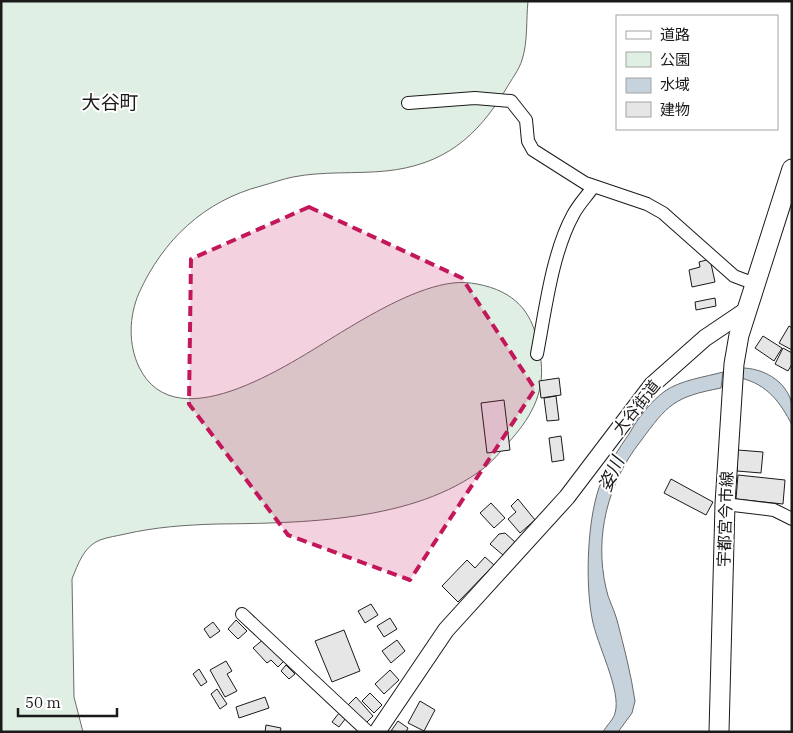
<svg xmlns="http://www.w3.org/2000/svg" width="793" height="733" font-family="'IBM Plex Serif','Noto Sans JP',serif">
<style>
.green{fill:#e0efe3;stroke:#6a6a6a}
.water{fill:#c6d2dc;stroke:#6a6a6a}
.building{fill:#e6e6e6;stroke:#1a1a1a}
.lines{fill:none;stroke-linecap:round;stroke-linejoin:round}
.street-casing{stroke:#1a1a1a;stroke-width:14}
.secondary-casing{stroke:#1a1a1a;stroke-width:18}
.primary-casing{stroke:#1a1a1a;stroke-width:21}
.street{stroke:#fff;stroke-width:12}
.secondary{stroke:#fff;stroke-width:16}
.primary{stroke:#fff;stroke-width:19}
.marked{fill:#c2185b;fill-opacity:0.2;stroke:#c2185b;stroke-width:4;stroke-dasharray:10 6;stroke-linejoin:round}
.labels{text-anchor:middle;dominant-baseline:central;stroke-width:4;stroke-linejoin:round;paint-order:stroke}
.street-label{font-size:16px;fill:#1a1a1a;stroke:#fff}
.water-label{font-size:18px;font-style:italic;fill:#1a1a1a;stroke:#fff}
.quarter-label{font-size:19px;fill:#1a1a1a;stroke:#fff}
</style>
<rect width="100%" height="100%" fill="#fff"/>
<!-- green -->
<path class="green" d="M1,1H528C526,20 528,42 522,60C519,70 511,80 506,89C477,137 444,165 386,171C356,174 323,171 293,177C283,179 272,183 261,186C204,201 163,240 139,293C129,316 128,344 139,367C177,445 298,358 345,330C375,312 418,287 453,283C468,281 488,285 502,292C530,306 537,331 541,361C545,395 529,420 508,443C500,452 493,461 484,468C414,522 302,523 217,524C185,525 156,527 125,534C117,536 108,537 100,540C84,546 78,564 72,579L74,697L83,732H1Z"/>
<!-- water -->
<path class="water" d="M742,368C762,368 785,380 791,401C793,408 792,418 792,425C780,402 768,385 741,378Z
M723,372L721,388C674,397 668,404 640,442C608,483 594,536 606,588C608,599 614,609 617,620C624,647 631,674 635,701L632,713L618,732H603C606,726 614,719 615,713C622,691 596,643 592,618C585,582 587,514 602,480C609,464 619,448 629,434C638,418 650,402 665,391C681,380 705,377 723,372Z"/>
<!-- building -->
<path class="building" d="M710,259L715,282L692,287L689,270L700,267L699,262Z
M715,298L716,306L696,310L695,302Z
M789,326L792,328V350L779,343Z
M763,336L782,348L774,361L755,348Z
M783,348L792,353V364L788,371L775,364Z
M559,378L561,395L541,398L539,381Z
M556,396L559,420L547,421L544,398Z
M504,400L510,450L487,453L481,403Z
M561,436L564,460L552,462L549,438Z
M738,450L763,452L761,473L737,471Z
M738,475L785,480L783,504L736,499Z
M671,479L713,502L706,515L664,493Z
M518,499L535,520L520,533L508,519L516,512L511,506Z
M491,503L505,518L494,528L480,513Z
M505,533L515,542L503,555L490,544L499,534Z
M485,557L494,565L458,602L442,586L467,560L475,568Z
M371,604L378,615L365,623L358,611Z
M390,618L397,629L384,637L377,626Z
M236,620L247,631L238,639L228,629Z
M213,622L220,631L210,638L204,629Z
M344,630L360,671L332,682L315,641Z
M265,638L285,660L278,667L271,660L267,663L253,648Z
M397,640L405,651L391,663L382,651Z
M226,661L232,671L227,674L237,691L225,697L210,670Z
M286,665L295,674L289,679L281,671Z
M199,669L207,682L201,686L193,674Z
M390,670L399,680L384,694L375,684Z
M217,689L227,704L220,709L211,694Z
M370,693L382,705L374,713L362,701Z
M265,697L269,708L239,718L236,707Z
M356,697L373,716L365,724L348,705Z
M420,701L435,710L424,731L408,723Z
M339,713L346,718L339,727L332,722Z
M398,721L408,728L406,732L391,731Z
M266,725L281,728L280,732H265Z"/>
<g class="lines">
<defs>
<path id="street" d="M408,103L475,98L511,101L526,120L528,141L533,150L585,183L647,204L663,213L734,276L755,284
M537,354C545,312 552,253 573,215C578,205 587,196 593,187
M725,504L774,510L792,519
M242,614L368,732"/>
<path id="secondary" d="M377,732L446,630L567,497L652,385L705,338L748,309"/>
<path id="primary" d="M719,732L725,504L734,364L739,335L792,169"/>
</defs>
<!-- street casing -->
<use href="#street" class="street-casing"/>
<!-- secondary casing -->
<use href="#secondary" class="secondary-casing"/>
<!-- primary casing -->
<use href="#primary" class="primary-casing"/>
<!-- street -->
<use href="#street" class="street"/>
<!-- secondary -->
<use href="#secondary" class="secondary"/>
<!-- primary -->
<use href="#primary" class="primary"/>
</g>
<!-- marked area -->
<path class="marked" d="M309,207L462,278L535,389L410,580L288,535L189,404L191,259Z"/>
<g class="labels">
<!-- street labels -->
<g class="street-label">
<text transform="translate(636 407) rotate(-51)">大谷街道</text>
<text transform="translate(725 519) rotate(-88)">宇都宮今市線</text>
</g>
<!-- water labels -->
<g class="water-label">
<text transform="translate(611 474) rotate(-66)">姿川</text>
</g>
<!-- quarter labels -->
<g class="quarter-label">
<text x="110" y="102">大谷町</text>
</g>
</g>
<!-- border -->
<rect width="793" height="733" fill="none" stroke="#1a1a1a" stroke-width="5"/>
<!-- legend -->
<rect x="616" y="15" width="162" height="115" fill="#ffffff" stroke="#a3a3a3"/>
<rect x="626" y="31" width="25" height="8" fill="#ffffff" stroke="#a3a3a3"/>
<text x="660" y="40" font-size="15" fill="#1a1a1a">道路</text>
<rect x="626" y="52" width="25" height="15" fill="#e0efe3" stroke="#a3a3a3"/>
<text x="660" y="65" font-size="15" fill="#1a1a1a">公園</text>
<rect x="626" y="78" width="25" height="15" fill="#c6d2dc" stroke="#a3a3a3"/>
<text x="660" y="90" font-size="15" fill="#1a1a1a">水域</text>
<rect x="626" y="102" width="25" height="15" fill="#e6e6e6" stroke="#a3a3a3"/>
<text x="660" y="115" font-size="15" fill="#1a1a1a">建物</text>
<!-- scale -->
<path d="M18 708v8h99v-8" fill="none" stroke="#1a1a1a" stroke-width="2.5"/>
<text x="25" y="708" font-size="15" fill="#1a1a1a" stroke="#ffffff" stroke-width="4" paint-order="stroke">50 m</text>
</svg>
